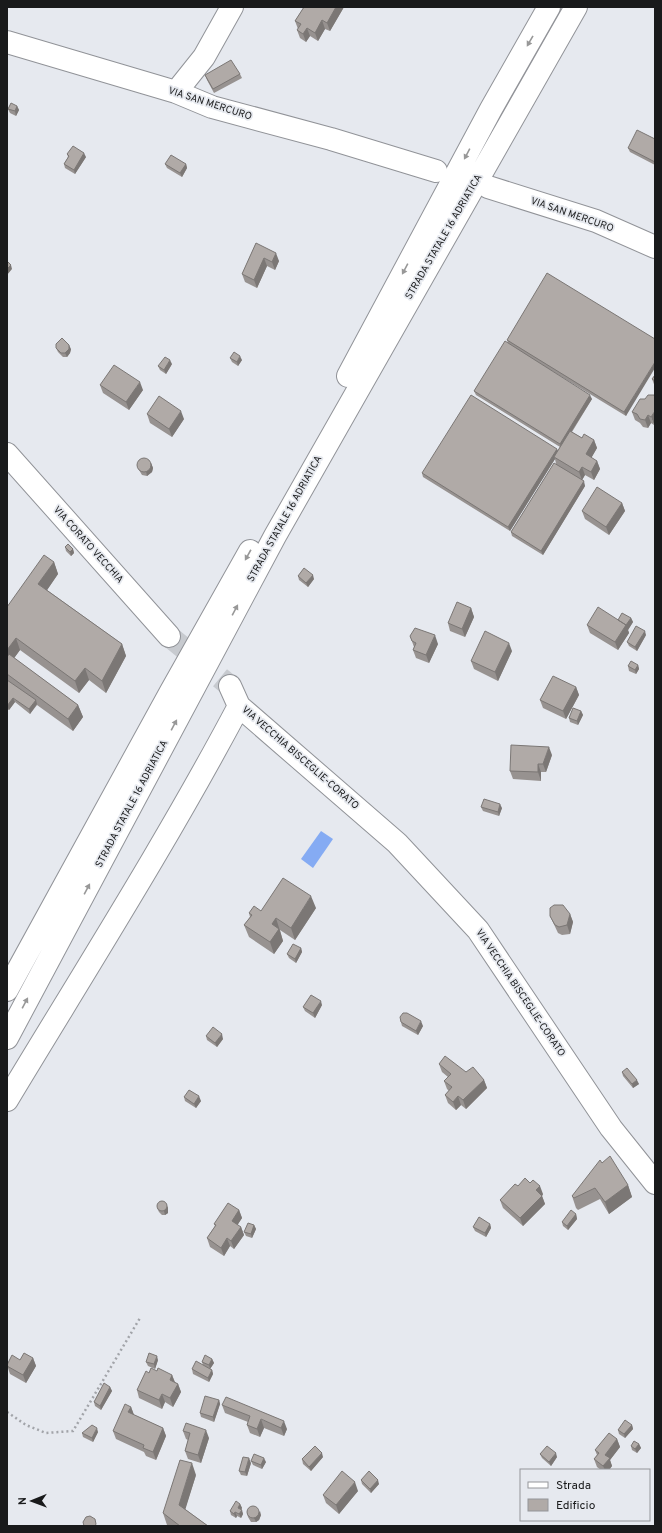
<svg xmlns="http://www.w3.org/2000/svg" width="662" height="1533" font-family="Overpass,sans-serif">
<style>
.water{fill:#85abf3}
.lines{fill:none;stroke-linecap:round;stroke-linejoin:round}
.minor-tunnel{stroke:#c7cacf;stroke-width:22;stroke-dasharray:22 11;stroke-linecap:butt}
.minor-casing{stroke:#919398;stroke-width:24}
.highway-casing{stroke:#919398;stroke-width:24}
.path{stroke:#a2a4a9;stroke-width:2.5;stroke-dasharray:2 3;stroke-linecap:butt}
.minor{stroke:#fff;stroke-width:22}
.highway{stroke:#fff;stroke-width:22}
.wall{fill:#979290}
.shaded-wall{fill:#7b7775}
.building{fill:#b0aaa7;stroke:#7b7775}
.oneway{fill:#989898}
.labels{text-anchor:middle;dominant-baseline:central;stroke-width:3.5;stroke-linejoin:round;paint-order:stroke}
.street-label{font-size:10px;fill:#191a1b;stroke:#e6e9ef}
</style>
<rect width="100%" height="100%" fill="#e6e9ef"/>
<!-- water -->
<path class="water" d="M321,831L333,839L313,868L301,859Z"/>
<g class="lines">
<!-- minor-tunnel -->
<path class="minor-tunnel" d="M169,636L230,686"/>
<defs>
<path id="minor" d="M7,42L176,92L212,107L331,139L436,171
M176,92L204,57L232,7
M488,187L596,221L655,247
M7,454L169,636
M230,686L239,706L397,843L478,930L611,1128L655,1183
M7,1100C86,969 168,840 239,706"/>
<path id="highway" d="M348,376L491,109L549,7
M7,990L170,693L250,551
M7,1038L275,536L576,7"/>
</defs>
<!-- minor casing -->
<use href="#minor" class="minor-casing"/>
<!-- highway casing -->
<use href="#highway" class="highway-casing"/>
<!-- path -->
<path class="path" d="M7,1412L26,1425L46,1433L73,1431L140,1318"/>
<!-- minor -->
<use href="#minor" class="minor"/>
<!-- highway -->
<use href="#highway" class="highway"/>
</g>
<!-- wall -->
<path class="wall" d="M304,7H344L330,31L325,29L318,41L310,36L306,42L300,38L297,30L298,29L295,21Z
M240,74L242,78L214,93L207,80L205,75Z
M17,106L19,110L16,116L10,113L8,109Z
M655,139V165L630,152L628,148Z
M67,154L86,157L75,174L65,168L64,164L68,157Z
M165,164H186L187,168L182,177L167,168Z
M256,243L279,261L275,270L267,266L257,288L245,282L242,274Z
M655,339L626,416L529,357L592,399L572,432L582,438L594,440L597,448L591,458L597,461L600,469L594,480L585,475L582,480L585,486L543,555L512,536L511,532L556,464L555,459L510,531L423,477L422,473L558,450L560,447L476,395L474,391L508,343L507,340Z
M56,348L71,349L70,353L67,357H63L58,352Z
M230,358L242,360L238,366L232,362Z
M172,364L166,374L160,370L158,366Z
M655,375V387L652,379Z
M100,385L143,390L129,410L103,393Z
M645,399L654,425L651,423L648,428L643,427L640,423L635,420L632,412Z
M147,414L184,419L172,437L150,423Z
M151,463L153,468L152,472L147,476L142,475L139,470L138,466Z
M622,503L625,511L609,535L585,519L582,511Z
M65,547L73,549L74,553L71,556L66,551Z
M54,562L58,574L47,590L122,644L126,656L106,693L89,680L79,693L20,650L14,658L78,705L83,717L73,731L37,705L30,714L15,702L9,710L7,709V607Z
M298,576L314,579L308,587L299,580Z
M471,608L474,617L465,637L450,631L448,623Z
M631,618L633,622L628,630L629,633L618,650L590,633L587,625L618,620Z
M646,635L637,651L629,646L627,642Z
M410,636L438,644L429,663L416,658L413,650L414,647Z
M512,651L498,681L474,669L471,661Z
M638,665L639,669L636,674L629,671L628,666Z
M576,687L579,695L566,719L543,708L540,700Z
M581,711L583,715L578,725L570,722L569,718Z
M552,755L546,772H541V781L513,779L510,771Z
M481,807L502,808L499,816L483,811Z
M316,908L295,940L280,930L283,941L274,954L249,937L244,925L250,917L249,913L261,911Z
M570,914L573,922L570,934L562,935L558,933L550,916Z
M301,948L302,952L296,963L289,958L287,954Z
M322,1005L315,1018L305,1011L303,1007Z
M401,1022L423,1026L418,1035L402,1026Z
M206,1036L223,1039L217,1047L207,1040Z
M439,1064L466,1072L484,1080L487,1088L466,1109L461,1105L456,1110L448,1103L445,1095L449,1091L447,1089L444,1081L448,1077L442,1072Z
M622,1072L639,1084L633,1088L623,1076Z
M184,1097L201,1101L196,1108L185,1101Z
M602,1163L628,1185L632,1197L609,1214L600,1199L578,1210L576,1208L572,1196Z
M518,1186L543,1194L542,1196L545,1204L523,1226L503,1208L500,1200Z
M166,1204L168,1208V1213L165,1215H162L159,1212L157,1208Z
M239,1210L242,1218L237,1225L241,1227L244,1235L234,1249L230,1246L224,1256L210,1247L207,1238L215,1226L214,1224Z
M576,1214L577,1219L568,1230L563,1226L562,1222Z
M490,1224L491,1228L486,1237L475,1231L473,1227Z
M254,1225L256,1229L252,1238L246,1236L244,1232Z
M33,1358L36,1366L26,1383L10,1374L7,1365L20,1360Z
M212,1359L214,1363L210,1369L212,1370L213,1374L209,1382L193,1374L192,1369L203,1365L202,1362Z
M158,1360L155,1369L148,1366L146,1362Z
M157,1371L172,1375L175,1382L178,1384L181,1392L173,1407L165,1402L162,1409L139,1398L137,1390L149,1373Z
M110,1387L112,1391L101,1410L95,1406L94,1402Z
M219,1400L220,1404L214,1422L201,1417L200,1413Z
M222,1405L287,1429L284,1436L264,1428L260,1437L250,1433L247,1425L248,1422L225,1413Z
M131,1407L134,1415L163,1428L166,1436L156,1460L146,1456L144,1452L116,1439L113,1431Z
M632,1425L633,1429L625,1438L619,1434L618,1430Z
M183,1431L209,1438L201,1463L188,1459L185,1451L188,1440L186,1439Z
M98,1432L93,1442L83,1437L82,1433Z
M617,1439L620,1447L610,1460L612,1466L609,1470H601L597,1467L594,1459L597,1455L595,1450Z
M639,1444L641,1448L637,1453L632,1450L631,1446Z
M540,1454L557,1457L551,1466L542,1458Z
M323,1457L311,1471L303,1464L302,1459Z
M251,1461L266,1462L262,1469L253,1465Z
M251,1463L247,1476L241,1475L239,1471Z
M196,1475L185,1509L208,1526H168L167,1525L163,1513Z
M361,1480L379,1484L371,1493L362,1484Z
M358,1491L339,1514L326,1503L323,1495Z
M240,1504L242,1508L241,1509L243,1514L241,1518L237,1516L236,1518L231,1515L230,1511Z
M247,1513L261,1515L259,1520L256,1522H251L248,1517Z"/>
<!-- shaded-wall -->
<path class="shaded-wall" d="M336,7H344L330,31L327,23Z
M322,20L325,29L318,41L315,33Z
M307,28L310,36L306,42L303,34Z
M17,106L19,110L16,116L15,111Z
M84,153L86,157L75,174L74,170Z
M186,164L187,168L182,177L180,173Z
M276,253L279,261L275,270L272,262Z
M264,258L267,266L257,288L254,280Z
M11,265L12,269L7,275V269Z
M69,345L71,349L70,353L67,357L65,353Z
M240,356L242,360L238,366L237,362Z
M170,360L172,364L166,374L164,370Z
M655,362V368L626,416L624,412Z
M140,382L143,390L129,410L126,402Z
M590,395L592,399L561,448L560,444Z
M181,411L184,419L172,437L169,429Z
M655,411V424L654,425L651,417Z
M648,415L651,423L648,428L645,420Z
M594,440L597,448L589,462L586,454Z
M557,449L559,453L554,457L555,459L510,531L508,527Z
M597,461L600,469L594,480L591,472Z
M151,463L153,468L152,472L147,476L146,471Z
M582,467L585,475L582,480L579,472Z
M584,481L585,486L543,555L541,551Z
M622,503L625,511L609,535L606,527Z
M73,549L74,553L71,556L70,552Z
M54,562L58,574L43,596L38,584Z
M313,575L314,579L308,587L306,583Z
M471,608L474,617L465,637L462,629Z
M631,618L633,622L628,630L629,633L618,650L615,642L626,625Z
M645,631L646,635L637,651L635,647Z
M435,635L438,644L429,663L426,655Z
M16,638L20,650L7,668V650Z
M509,643L512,651L498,681L495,672Z
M122,644L126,656L106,693L102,681Z
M638,665L639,669L636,674L635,670Z
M85,668L89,680L79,693L75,681Z
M576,687L579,695L566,719L563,711Z
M13,698L15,702L9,710L7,706Z
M36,700L37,704L30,714L29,709Z
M78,705L83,717L73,731L68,719Z
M581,711L583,715L578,725L577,721Z
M549,747L552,755L546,772L543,764Z
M538,764L541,772V781L538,772Z
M500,804L502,808L499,816L498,812Z
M311,896L316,908L295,940L291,928Z
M570,914L573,922L570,934L567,925Z
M276,918L283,941L274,954L270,942L272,924Z
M301,948L302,952L296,963L295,959Z
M321,1001L322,1005L315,1018L313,1013Z
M421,1021L423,1026L418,1035L416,1031Z
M222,1034L223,1039L217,1047L215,1043Z
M484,1080L487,1088L466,1109L463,1100Z
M637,1080L639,1084L633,1088L632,1084Z
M199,1096L201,1101L196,1108L194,1104Z
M458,1096L461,1105L456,1110L453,1102Z
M628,1185L632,1197L609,1214L605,1202Z
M540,1186L543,1194L542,1196L545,1204L523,1226L520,1218L536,1190Z
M166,1204L168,1208V1213L165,1215L164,1211Z
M239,1210L242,1218L235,1229L232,1221Z
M576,1214L577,1219L568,1230L567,1226Z
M490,1224L491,1228L486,1237L485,1233Z
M254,1225L256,1229L252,1238L251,1234Z
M241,1227L244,1235L234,1249L231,1241Z
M227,1238L230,1246L224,1256L221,1248Z
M157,1356L158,1360L155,1369L154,1364Z
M33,1358L36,1366L26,1383L23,1375Z
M212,1359L214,1363L210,1369L209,1365Z
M212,1370L213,1374L209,1382L208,1378Z
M172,1375L175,1383L170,1380Z
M178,1384L181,1392L173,1407L170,1398Z
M110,1387L112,1391L101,1410L100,1406Z
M162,1394L165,1402L162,1409L159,1400Z
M219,1400L220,1404L214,1422L213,1417Z
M131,1407L134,1415L128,1412Z
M261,1419L264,1428L260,1437L257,1429Z
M284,1421L287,1429L284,1436L281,1428Z
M632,1425L633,1429L625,1438L624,1434Z
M97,1428L98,1432L93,1442L92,1438Z
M163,1428L166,1436L156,1460L153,1452Z
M206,1430L209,1438L201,1463L198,1455Z
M617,1439L620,1447L610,1460L612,1466L609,1470H605L603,1466L605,1455Z
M639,1444L641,1448L637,1453L635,1449Z
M322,1453L323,1457L311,1471L309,1467Z
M556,1453L557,1457L551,1466L549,1462Z
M249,1458L251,1463L247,1476L245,1472Z
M264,1458L266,1462L262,1469L261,1465Z
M192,1463L196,1475L183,1517L179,1505Z
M378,1480L379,1484L371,1493L370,1489Z
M355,1482L358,1491L339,1514L336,1505Z
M240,1504L242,1508L240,1512L238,1508Z
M242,1510L243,1514L241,1518L239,1514Z
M260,1511L261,1515L259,1520L256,1522L254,1518Z
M235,1512L237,1516L236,1518L234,1514Z"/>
<!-- building -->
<path class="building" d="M304,7H336L327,23L322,20L315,33L307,28L303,34L297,30L301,24L295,21Z
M231,60L240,74L213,89L205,75Z
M11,103L17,106L15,111L8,109Z
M637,130L655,139V162L628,148Z
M73,146L84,153L74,170L64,164L69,156L67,154Z
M171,155L186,164L180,173L165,164Z
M256,243L276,253L272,262L264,258L254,280L242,274Z
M7,261L11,265L7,269Z
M547,273L655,339V362L624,412L507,340Z
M62,338L69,345V349L65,353H61L56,348V344Z
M505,341L590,395L560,444L474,391Z
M234,352L240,356L237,362L230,358Z
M165,357L170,360L164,370L158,366Z
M114,365L140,382L126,402L100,385Z
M655,375V381L652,379Z
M471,395L557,449L508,527L422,473Z
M648,395H654L655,397V404L654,405L655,406V411L651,417L648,415L645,420L640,419L637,414L632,412L640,399H645Z
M159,396L181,411L169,429L147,414Z
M570,431L582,438L584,434L594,440L586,454L597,461L591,472L582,467L579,472L554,457Z
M137 465a7 7 0 1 1 14 0a7 7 0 1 1-14 0Z
M554,463L584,481L541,551L511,532Z
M597,487L622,503L606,527L582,511Z
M68,544L73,549L70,552L65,547Z
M44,555L54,562L38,584L122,644L102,681L85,668L75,681L16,638L7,650V607Z
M304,568L313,575L306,583L298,576Z
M457,602L471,608L462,629L448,623Z
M598,607L626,625L615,642L587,625Z
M622,613L631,618L626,625L618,620Z
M636,626L645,631L635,647L627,642Z
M415,628L435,635L426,655L413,650L416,643L412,641L410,636Z
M485,631L509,643L495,672L471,661Z
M9,654L78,705L68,719L7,674V657Z
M631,661L638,665L635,670L628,666Z
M553,676L576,687L563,711L540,700Z
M7,680L36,700L29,709L13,698L7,706Z
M573,708L581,711L577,721L569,718Z
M511,745L549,747L543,764H538V772L510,771Z
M484,799L500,804L498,812L481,807Z
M283,878L311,896L291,928L276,918L272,924L279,929L270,942L244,925L252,915L249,913L254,906L261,911Z
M554,905H563L570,914L567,925L559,927L555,925L550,916V908Z
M293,944L301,948L295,959L287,954Z
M311,995L321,1001L313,1013L303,1007Z
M403,1013H407L421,1021L416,1031L401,1022L400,1017Z
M213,1027L222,1034L215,1043L206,1036Z
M445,1056L466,1072L473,1067L484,1080L463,1100L458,1096L453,1102L445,1095L452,1087L444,1081L451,1074L439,1064Z
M627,1068L637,1080L632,1084L622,1072Z
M189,1090L199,1096L194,1104L184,1097Z
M610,1156L628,1185L605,1202L595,1188L574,1198L572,1196L600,1160L602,1163Z
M525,1178L530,1183L533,1180L540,1186L536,1190L542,1196L520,1218L500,1200L515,1184L518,1186Z
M157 1206a5 5 0 1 1 10 0a5 5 0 1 1-10 0Z
M228,1203L239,1210L232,1221L241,1227L231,1241L227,1238L221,1248L207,1238L216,1225L214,1224Z
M571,1210L576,1214L567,1226L562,1222Z
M479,1217L490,1224L485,1233L473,1227Z
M248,1223L254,1225L251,1234L244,1232Z
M24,1353L33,1358L23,1375L7,1366V1365L12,1355L20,1360Z
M149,1353L157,1356L154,1364L146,1362Z
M205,1355L212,1359L209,1365L202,1362Z
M196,1361L212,1370L208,1378L192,1369Z
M151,1368L157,1371L158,1368L172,1375L170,1380L178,1384L170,1398L162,1394L159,1400L137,1390L146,1371L149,1373Z
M104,1383L110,1387L100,1406L94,1402Z
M205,1396L219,1400L213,1417L200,1413Z
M226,1397L284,1421L281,1428L261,1419L257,1429L247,1425L250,1416L222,1405Z
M125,1404L131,1407L128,1412L163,1428L153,1452L143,1448L144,1445L113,1431Z
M625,1420L632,1425L624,1434L618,1430Z
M186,1423L206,1430L198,1455L185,1451L190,1433L183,1431Z
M92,1425L97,1428L92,1438L82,1433Z
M609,1433L617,1439L605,1455L610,1458L603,1466L594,1459L599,1453L595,1450Z
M634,1441L639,1444L635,1449L631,1446Z
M315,1446L322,1453L309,1467L302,1459Z
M547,1446L556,1453L549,1462L540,1454Z
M254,1454L264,1458L261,1465L251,1461Z
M243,1457L249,1458L245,1472L239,1471Z
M180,1460L192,1463L179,1505L208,1526H180L163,1513Z
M342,1471L355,1482L336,1505L323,1495Z
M369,1471L378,1480L370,1489L361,1480Z
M236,1501L240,1504L238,1508L242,1510L239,1514L235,1512L234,1514L230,1511Z
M247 1512a6 6 0 1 1 12 0a6 6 0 1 1-12 0Z
M90,1516L95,1519L96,1524L95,1526H84L83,1522L86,1517Z"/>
<!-- one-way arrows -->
<defs><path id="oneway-solid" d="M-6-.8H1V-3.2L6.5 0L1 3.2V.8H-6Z"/></defs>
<g class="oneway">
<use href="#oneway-solid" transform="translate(530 41) rotate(120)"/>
<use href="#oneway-solid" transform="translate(467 154) rotate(118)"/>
<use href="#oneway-solid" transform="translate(405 269) rotate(118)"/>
<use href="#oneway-solid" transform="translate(248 555) rotate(119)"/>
<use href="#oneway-solid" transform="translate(235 610) rotate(-62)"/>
<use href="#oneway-solid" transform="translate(174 725) rotate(-62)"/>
<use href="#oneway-solid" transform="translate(87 889) rotate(-62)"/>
<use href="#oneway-solid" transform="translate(25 1003) rotate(-62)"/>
</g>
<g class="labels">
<!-- street labels -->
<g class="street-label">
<text transform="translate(210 104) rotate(18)">VIA SAN MERCURO</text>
<text transform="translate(572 215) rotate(19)">VIA SAN MERCURO</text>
<text transform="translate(444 237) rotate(-60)">STRADA STATALE 16 ADRIATICA</text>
<text transform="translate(285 519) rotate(-61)">STRADA STATALE 16 ADRIATICA</text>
<text transform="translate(88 545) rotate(48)">VIA CORATO VECCHIA</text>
<text transform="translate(300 758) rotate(41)">VIA VECCHIA BISCEGLIE-CORATO</text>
<text transform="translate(132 804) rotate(-62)">STRADA STATALE 16 ADRIATICA</text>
<text transform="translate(520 993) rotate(56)">VIA VECCHIA BISCEGLIE-CORATO</text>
</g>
</g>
<!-- border -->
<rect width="662" height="1533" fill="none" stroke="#191a1b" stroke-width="16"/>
<!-- legend -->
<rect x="520" y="1469" width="130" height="52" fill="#e6e9ef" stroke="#94969a"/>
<rect x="528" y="1482" width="20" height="6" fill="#ffffff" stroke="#94969a"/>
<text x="556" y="1489" font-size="12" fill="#191a1b">Strada</text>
<rect x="528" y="1499" width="20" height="12" fill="#b0aaa7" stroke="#94969a"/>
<text x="556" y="1509" font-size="12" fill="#191a1b">Edificio</text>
<!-- north arrow -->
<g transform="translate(32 1501) rotate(269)" stroke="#e6e9ef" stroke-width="3" paint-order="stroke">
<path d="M0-3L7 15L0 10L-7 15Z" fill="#191a1b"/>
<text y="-6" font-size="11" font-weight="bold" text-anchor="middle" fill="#191a1b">N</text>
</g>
</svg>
